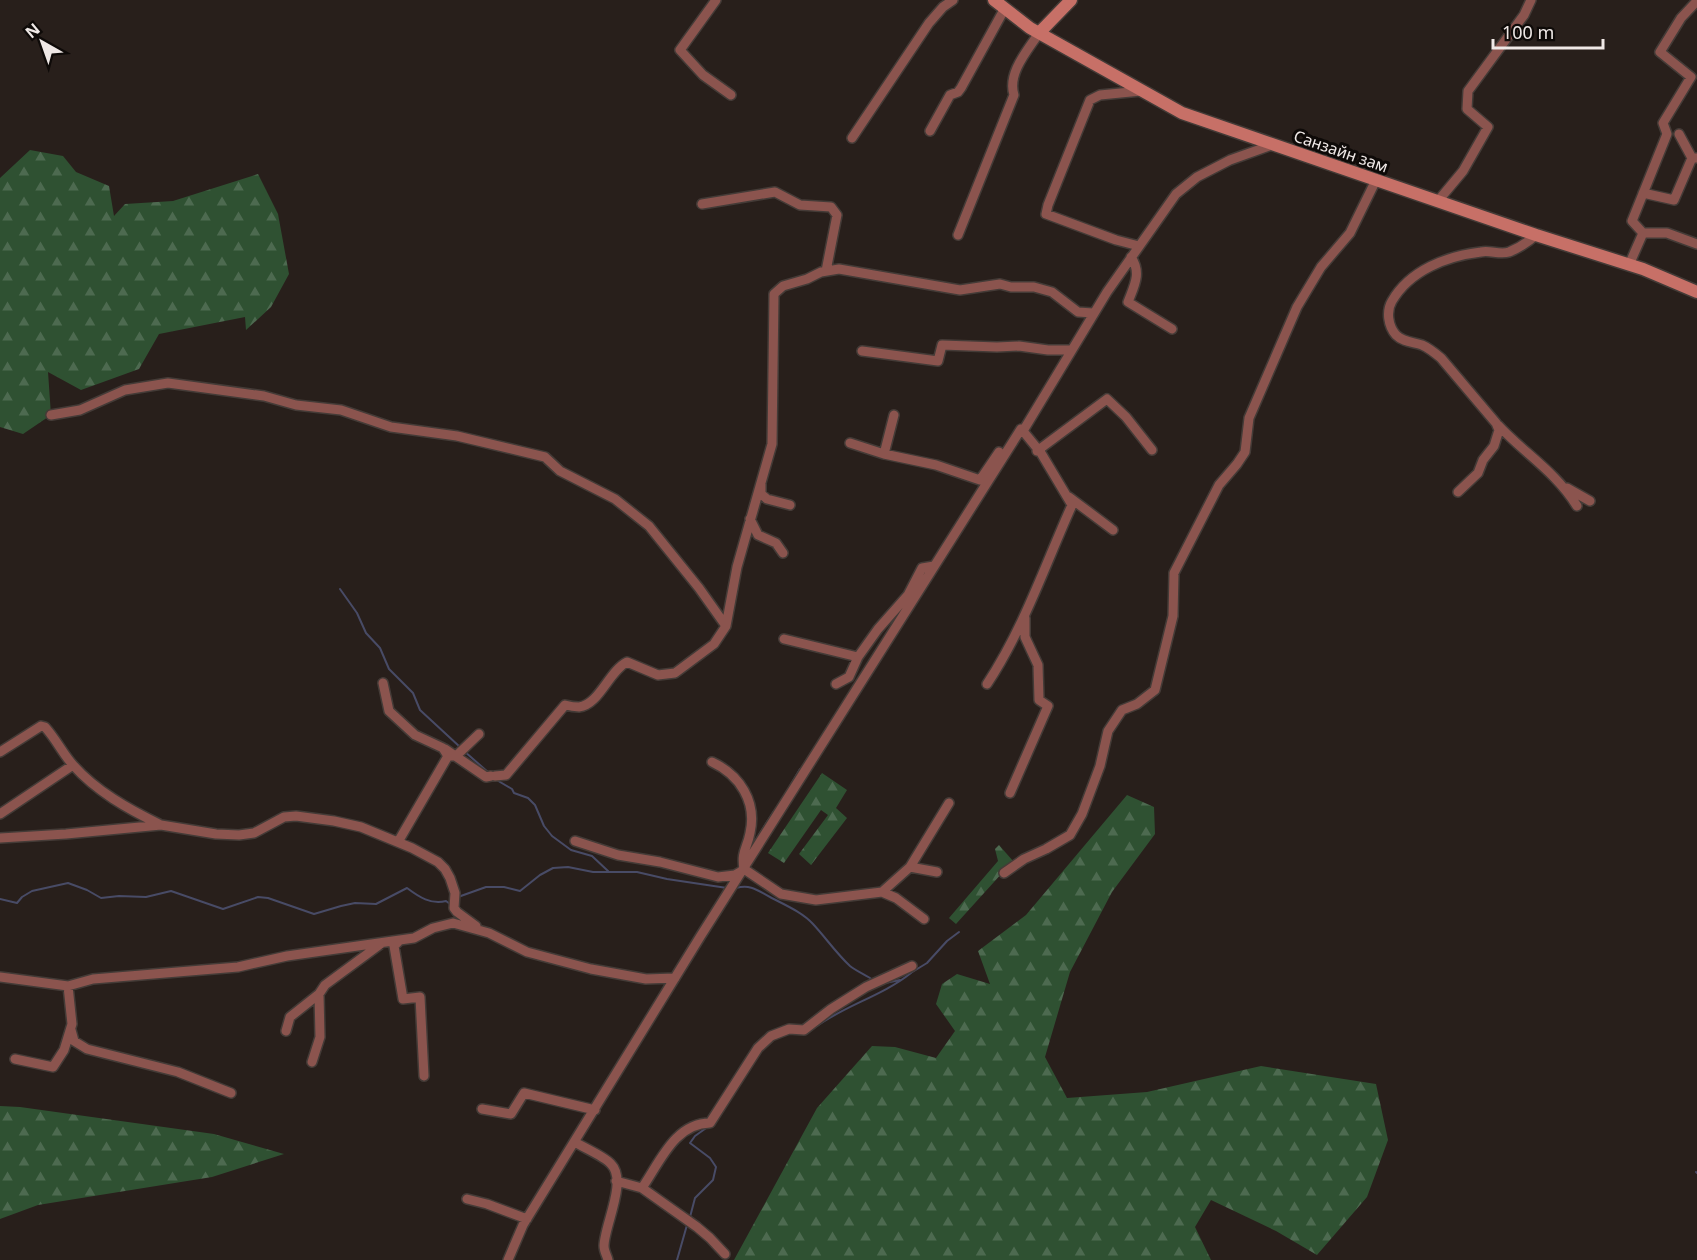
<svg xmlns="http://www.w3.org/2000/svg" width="1697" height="1260" font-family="'Noto Sans',sans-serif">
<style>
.forest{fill:url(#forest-firs)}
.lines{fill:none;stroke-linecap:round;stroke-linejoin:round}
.stream{stroke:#484b66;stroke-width:2}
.street-casing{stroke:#443b37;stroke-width:12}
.secondary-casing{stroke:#443b37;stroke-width:15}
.street{stroke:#8b544e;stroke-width:9}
.secondary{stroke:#c77067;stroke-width:12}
.labels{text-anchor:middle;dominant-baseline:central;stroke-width:6;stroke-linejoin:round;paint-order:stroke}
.street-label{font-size:16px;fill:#efe8e6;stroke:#0e0a08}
</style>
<defs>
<pattern id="forest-firs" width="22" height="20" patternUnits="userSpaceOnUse" patternTransform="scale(1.5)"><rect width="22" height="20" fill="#2f5132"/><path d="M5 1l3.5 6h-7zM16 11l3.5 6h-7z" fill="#4d6a50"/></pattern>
</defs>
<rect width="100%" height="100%" fill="#281f1b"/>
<!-- forest -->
<path class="forest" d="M30,150L63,156L76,172L109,186L114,216L125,204L173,201L258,174L278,214L289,274L271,307L246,330L245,317L159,334L139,369L81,390L48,372L51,415L23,434L0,427V178Z
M822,773L847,790L836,808L847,818L811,865L799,854L828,815L821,810L784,863L768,853Z
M1127,795L1154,807L1155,834L1112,892L1070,972L1045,1057L1067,1098L1147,1092L1261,1066L1376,1084L1388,1140L1367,1197L1317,1255L1276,1231L1211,1200L1195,1227L1211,1260H734L817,1108L872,1046L895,1047L936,1058L955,1031L936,1004L942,984L957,974L990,984L978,951L1026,915Z
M999,845L1013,861L956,924L949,918L998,861L995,849Z
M0,1106L20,1107L214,1134L284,1154L212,1177L38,1205L0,1219Z"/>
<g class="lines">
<!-- stream -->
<path class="stream" d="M340,589L357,613L366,633L380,648L389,669L413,693L420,710L460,747
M464,751L489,773
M495,779L512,789L514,793L528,798L535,805L544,826L552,836L571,850L592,856L608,871
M790,786L800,769
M748,852L774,811
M736,888C752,884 758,891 770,897C785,905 802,912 813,924C826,938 836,953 850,966C856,971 866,975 873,980
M458,897L486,887H504L520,891L540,875L553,868L568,867L593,872H637L667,879L727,888
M0,899L17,903L22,897L32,891L68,883L87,890L101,898L119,896L146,897L171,891L223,909L258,897L268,898L314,914L341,906L355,903L376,904L407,888C419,897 431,905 446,901L450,904
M909,974L927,963L947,941L959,932
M885,983L900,980
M817,1026C846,1005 882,996 911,973
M1696,1172L1697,1173
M690,1217L695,1198L713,1180L716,1167L710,1158L690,1143L695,1136L709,1126
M677,1260L687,1225"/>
<defs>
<path id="street" d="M716,0L680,50L703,75L731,95
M1697,1L1681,18L1660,52L1691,77L1663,123L1667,134L1632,221L1643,233H1667L1697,244
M930,131L950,95L958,92L961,88L1005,8
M1679,134L1692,158
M852,138L929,23L943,7L953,0
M1643,193L1674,200L1692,158H1697
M1438,201L1463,171L1488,127L1467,109L1468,91L1524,15L1531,0
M702,204L775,192L800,205L831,207L837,215L826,271
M958,235L1014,95C1007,73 1028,50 1039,33
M1139,246L1116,240L1046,214L1048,205L1090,100L1100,95L1141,91
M1131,257C1142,273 1134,286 1128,302L1172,329
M1629,265L1643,233
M862,351L938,361L942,345L997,347L1019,346L1048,350H1070
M51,415L80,410L125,390L168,383L264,396L296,405L341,410L391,427L457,436L545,457L560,471L615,499L649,526L699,588L726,626
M1498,425C1525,454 1555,471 1577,506
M850,443L884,454L936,465L980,480L999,452
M1037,451L1107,399L1126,417L1152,450
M884,454L894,415
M761,484V494L767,499L790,505
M1567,488L1590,501
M1458,492L1478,473L1483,460L1494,446L1499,430L1496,423L1441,358C1435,353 1429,348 1422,345C1413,342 1403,342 1396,335C1388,326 1386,311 1392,301C1410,270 1447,256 1481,252C1490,250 1500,255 1509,252C1519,248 1528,242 1536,235
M1069,497L1113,530
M750,519L758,535L776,543L783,553
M784,639L858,657
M383,683L389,711L415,735L443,748L448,756L398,842
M836,684L849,677L858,657L878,629L908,595L922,568L934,566
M987,684C1024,628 1045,565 1072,505L1041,453L1023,431
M445,749L486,777L491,776
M0,752L41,726L45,727C56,739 63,754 73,765C96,791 128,809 159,824
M451,756H456L479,734
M712,762C740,775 757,802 750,833C747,849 741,851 744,869L781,894L816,900L882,892L896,898L924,919
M495,776L506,775L565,705C569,706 575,707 579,707C599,705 609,671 627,662L658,675L675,673L714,644L726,626L737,567L772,444L774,294L783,286L807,279L821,272L839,269L960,290L1000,284L1011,287H1034L1052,292L1078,312L1093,313
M1010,793L1048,706L1039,700L1038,665L1025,637V618
M0,814L73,765
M0,838L66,834L161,825L216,834L239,835L254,833L284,817L296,816L334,821L361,827L412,848L438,862L445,869L450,878L455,893L454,908L457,912L476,926
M575,841L618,855L660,862L718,877L735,875L742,871
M910,867L937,872
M1004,873L1024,859L1046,849L1070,835L1082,814L1100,766L1108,731L1122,710L1137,704L1155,690L1173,616L1174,573L1219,485L1237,464L1245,452L1249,418L1297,307L1321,267L1350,233L1376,180
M882,892L910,867L949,803
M400,940L394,946L403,999L420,997L424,1076
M0,977L68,986L93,979L238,967L287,956L414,938L433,928L453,923L489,933L527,952L591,969L646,979L675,978
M71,1030L74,1041L87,1049L178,1072L231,1093
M286,1031L290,1017L319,994
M15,1059L53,1067L64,1050L72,1024L68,986
M312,1062L320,1037L319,994L325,985L382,943
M482,1109L511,1114L524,1093L595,1110
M575,1142C584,1148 604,1156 611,1164C628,1181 604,1226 604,1246C604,1251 607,1256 608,1260
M616,1181L642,1188L697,1227L710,1238L725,1254
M642,1188C660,1162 675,1123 710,1123L758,1048L771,1036L789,1029L804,1030L831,1009L866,987L912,966
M467,1199L487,1204L527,1219
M508,1260L523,1225L700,937L1021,429L1023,431L1107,292L1176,194L1197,177L1230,160L1272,145"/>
<path id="secondary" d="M994,0L1030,28L1182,113L1536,235L1643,269L1697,292
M1039,33L1071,0"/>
</defs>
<!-- street casing -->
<use href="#street" class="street-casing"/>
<!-- secondary casing -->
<use href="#secondary" class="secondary-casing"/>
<!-- street -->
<use href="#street" class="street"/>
<!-- secondary -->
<use href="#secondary" class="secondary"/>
</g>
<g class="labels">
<!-- street labels -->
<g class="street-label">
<text transform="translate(1341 151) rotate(19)">Санзайн зам</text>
</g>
</g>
<!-- north arrow -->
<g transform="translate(42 42) rotate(320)" stroke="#0e0a08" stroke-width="4.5" paint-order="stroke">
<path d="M0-4.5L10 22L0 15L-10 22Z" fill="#efe8e6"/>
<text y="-9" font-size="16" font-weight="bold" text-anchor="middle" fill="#efe8e6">N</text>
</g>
<!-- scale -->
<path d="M1493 39v9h110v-9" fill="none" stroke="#efe8e6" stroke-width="3"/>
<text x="1502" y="39" font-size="18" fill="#efe8e6" stroke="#0e0a08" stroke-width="4.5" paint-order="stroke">100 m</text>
</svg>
